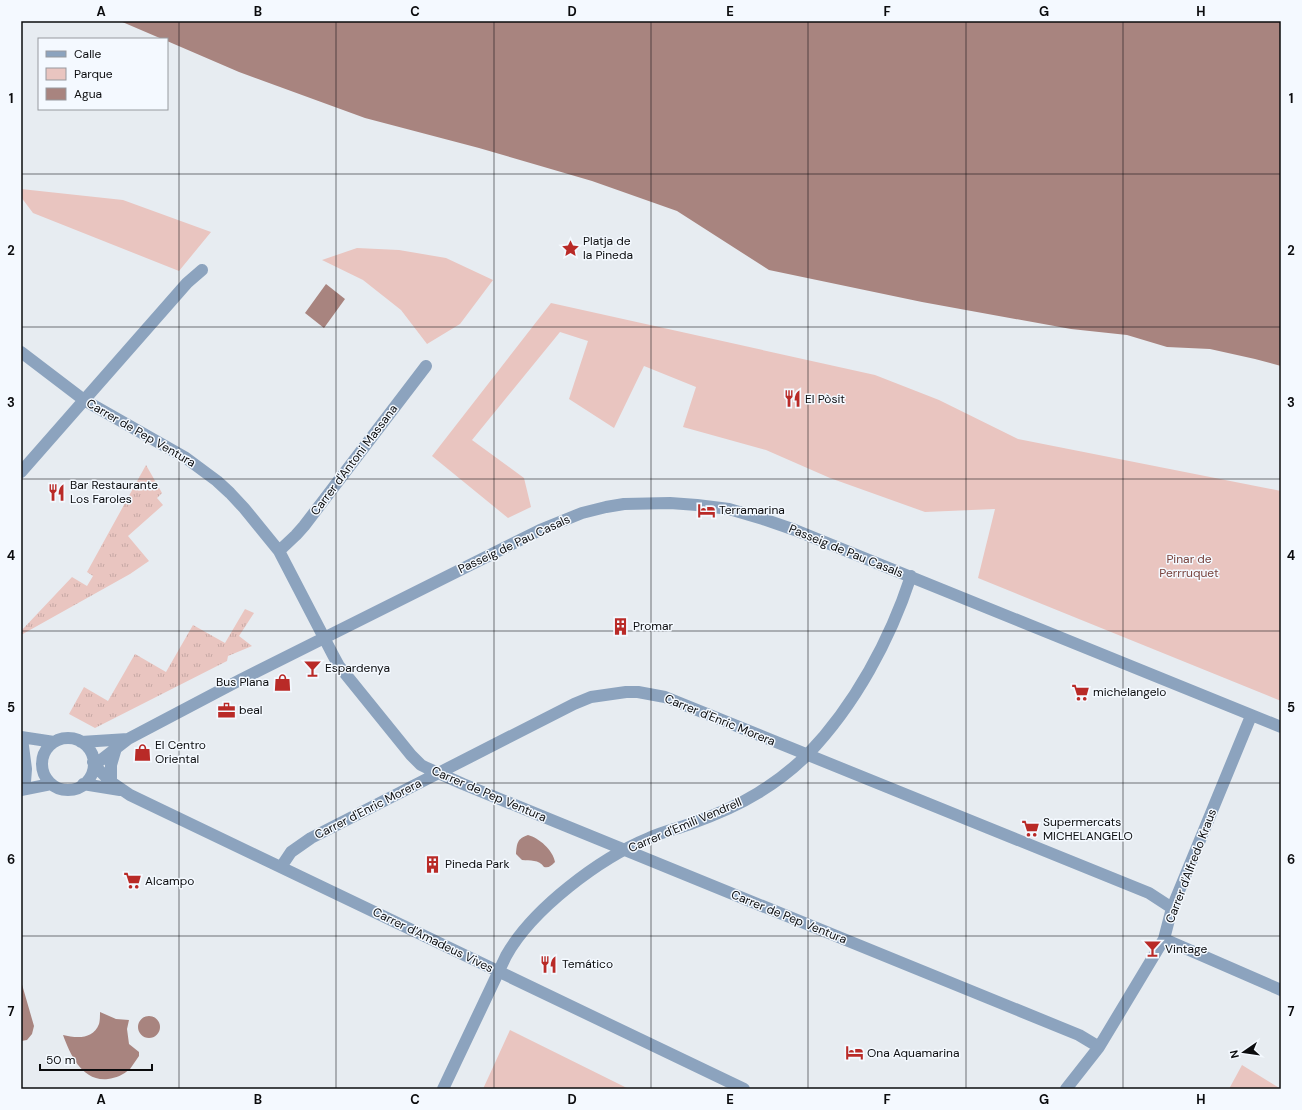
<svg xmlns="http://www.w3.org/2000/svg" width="1302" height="1110" font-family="'DM Sans',sans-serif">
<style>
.grass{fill:url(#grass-tufts)}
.park{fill:#e9c5c0}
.water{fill:#a8847f}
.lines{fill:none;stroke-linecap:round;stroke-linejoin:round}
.minor{stroke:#8ca3be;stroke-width:12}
.grid{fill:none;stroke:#0b0c0e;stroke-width:1;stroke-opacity:0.55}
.labels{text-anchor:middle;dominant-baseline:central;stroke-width:3;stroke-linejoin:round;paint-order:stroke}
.poi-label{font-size:12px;fill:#0b0c0e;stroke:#f4f9ff;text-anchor:start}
.street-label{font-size:12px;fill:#0b0c0e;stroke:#f4f9ff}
.park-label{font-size:12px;fill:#78433d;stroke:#f4f9ff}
.neatline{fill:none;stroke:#0b0c0e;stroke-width:1.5}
.grid-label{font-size:13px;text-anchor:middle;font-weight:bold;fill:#0b0c0e}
</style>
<defs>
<pattern id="grass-tufts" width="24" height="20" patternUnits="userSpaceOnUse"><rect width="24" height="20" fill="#e9c5c0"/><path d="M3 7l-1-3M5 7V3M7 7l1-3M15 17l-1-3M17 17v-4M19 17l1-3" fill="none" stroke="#c6a8a4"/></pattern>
</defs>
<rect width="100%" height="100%" fill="#e7ecf1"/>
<!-- grass -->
<path class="grass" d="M146,465L162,493L157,498L163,505L128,536L149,561L130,574L21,635V631L72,577L87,586L93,576L87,572Z
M245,609L254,613L239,636L252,646L228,656L227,661L95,728L69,714L84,687L108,701L135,654L166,672L193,625L225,643Z"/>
<!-- park -->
<path class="park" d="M21,189L123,200L211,232L179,271L33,213L21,197Z
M357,248L399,250L446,258L493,280L460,324L427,344L401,310L363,280L322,260Z
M551,303L875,375L939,400L1018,439L1281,491V701L978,578L995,509L925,512L830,478L766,450L683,427L696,387L644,366L614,428L569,399L588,341L560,332L472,440L524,478L531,507L508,518L432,456Z
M510,1030L629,1089H483Z
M1242,1065L1281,1089H1229Z"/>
<!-- water -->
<path class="water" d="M120,21H1281V366L1255,359L1210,349L1167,347L1127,335L1071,329L922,302L769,270L677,211L592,181L479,148L365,118L239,72L167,41V39H162Z
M326,284L345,299L324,328L305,313Z
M528,835C539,838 553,850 555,862C551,866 549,868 544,867C539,859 530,861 522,860L516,854C517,843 517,839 528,835Z
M21,981L34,1026L32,1034L27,1040L21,1041Z
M100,1012L116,1019L129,1020L127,1029L129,1044L139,1052V1056C136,1060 133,1065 130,1069C123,1075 116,1078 108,1079C82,1082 70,1054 63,1035C76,1038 93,1040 99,1024C100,1021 100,1015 100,1012Z
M138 1027a11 11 0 1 1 22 0a11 11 0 1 1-22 0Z"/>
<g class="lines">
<!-- minor -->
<path class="minor" d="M21,352L84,400L186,458L217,481L230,493L244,508L279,551L333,655L339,666L411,755L421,765L427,768L463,784L1079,1035L1099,1047
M21,472L187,283L202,270
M279,551L296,535L304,526L426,366
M21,737L54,742
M42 764a26 26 0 1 1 52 0a26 26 0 1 1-52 0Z
M81,742L128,739
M23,746L26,769L25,782
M93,762L101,760L128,739L240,680L540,530L582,513L606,507L624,504L670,503L697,505L729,509L763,519L795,530L1281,727
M94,765L111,782L130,795L744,1089
M111,782V765L116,748
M83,784L120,790
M21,790L51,784
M281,867L291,852L311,838L574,704L591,697L626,692H638L665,697L1149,893L1172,908
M1164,939L1281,990
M443,1089L506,956C532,909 600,858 649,838C662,832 676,829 690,824C713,816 737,806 758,793C776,782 794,768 808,754C855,705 890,640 911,576
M1066,1089L1099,1047L1164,939L1172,908L1251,716"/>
</g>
<!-- grid -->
<path class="grid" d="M179,21V1089M336,21V1089M494,21V1089M651,21V1089M808,21V1089M966,21V1089M1123,21V1089M21,174H1281M21,327H1281M21,479H1281M21,631H1281M21,783H1281M21,936H1281"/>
<!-- icons -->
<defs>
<symbol id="sight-bare" viewBox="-9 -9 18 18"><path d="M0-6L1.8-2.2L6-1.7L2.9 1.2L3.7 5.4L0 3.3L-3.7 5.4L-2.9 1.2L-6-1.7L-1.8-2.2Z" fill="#b92a27" stroke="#f4f9ff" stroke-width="2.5" paint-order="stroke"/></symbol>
<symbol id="restaurant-bare" viewBox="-9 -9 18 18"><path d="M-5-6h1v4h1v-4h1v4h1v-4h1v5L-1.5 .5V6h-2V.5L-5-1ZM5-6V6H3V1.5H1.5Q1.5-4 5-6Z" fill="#b92a27" stroke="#f4f9ff" stroke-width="2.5" paint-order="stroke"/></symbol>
<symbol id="hotel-bare" viewBox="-9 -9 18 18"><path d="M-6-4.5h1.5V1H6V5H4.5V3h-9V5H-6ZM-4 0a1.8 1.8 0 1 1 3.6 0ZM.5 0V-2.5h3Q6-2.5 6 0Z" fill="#b92a27" stroke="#f4f9ff" stroke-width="2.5" paint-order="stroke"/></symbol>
<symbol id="building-bare" viewBox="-9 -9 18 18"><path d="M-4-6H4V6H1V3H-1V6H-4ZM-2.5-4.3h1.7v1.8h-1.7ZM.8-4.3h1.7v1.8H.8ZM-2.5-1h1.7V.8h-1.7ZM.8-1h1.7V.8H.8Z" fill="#b92a27" stroke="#f4f9ff" stroke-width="2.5" paint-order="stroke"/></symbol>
<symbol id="bar-bare" viewBox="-9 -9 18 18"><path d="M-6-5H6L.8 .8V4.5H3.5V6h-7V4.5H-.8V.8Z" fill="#b92a27" stroke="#f4f9ff" stroke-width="2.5" paint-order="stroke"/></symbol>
<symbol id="shop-bare" viewBox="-9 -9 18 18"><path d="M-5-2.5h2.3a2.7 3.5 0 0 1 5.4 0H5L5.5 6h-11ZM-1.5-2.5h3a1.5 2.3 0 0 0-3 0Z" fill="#b92a27" stroke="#f4f9ff" stroke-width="2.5" paint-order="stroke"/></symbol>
<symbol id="supermarket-bare" viewBox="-9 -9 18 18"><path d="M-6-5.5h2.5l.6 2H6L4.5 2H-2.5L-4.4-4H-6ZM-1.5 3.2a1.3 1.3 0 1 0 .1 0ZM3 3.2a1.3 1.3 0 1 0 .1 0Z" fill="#b92a27" stroke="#f4f9ff" stroke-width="2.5" paint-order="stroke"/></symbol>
<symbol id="office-bare" viewBox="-9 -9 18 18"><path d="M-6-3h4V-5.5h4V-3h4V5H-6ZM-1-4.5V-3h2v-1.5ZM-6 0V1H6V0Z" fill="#b92a27" stroke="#f4f9ff" stroke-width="2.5" paint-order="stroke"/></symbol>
</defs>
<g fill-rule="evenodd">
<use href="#sight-bare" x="558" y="236" width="25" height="25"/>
<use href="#restaurant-bare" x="780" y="386" width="25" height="25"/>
<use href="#restaurant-bare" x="44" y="480" width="25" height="25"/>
<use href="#hotel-bare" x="694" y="498" width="25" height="25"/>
<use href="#building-bare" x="608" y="614" width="25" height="25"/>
<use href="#bar-bare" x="300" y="656" width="25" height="25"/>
<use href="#shop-bare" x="270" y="670" width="25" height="25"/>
<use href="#supermarket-bare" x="1068" y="680" width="25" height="25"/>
<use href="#office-bare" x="214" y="698" width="25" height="25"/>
<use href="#shop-bare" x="130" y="740" width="25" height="25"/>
<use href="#supermarket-bare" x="1018" y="816" width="25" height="25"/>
<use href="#building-bare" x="420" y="852" width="25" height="25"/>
<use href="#supermarket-bare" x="120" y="868" width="25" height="25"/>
<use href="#bar-bare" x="1140" y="936" width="25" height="25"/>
<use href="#restaurant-bare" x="536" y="952" width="25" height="25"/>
<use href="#hotel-bare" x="842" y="1040" width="25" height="25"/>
</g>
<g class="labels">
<!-- poi labels -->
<g class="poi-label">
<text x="583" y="241">Platja de<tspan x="583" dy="14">la Pineda</tspan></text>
<text x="805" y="399">El Pòsit</text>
<text x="70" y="485">Bar Restaurante<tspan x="70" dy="14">Los Faroles</tspan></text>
<text x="719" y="510">Terramarina</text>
<text x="633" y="626">Promar</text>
<text x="325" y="668">Espardenya</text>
<text x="269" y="682" text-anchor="end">Bus Plana</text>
<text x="1093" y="692">michelangelo</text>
<text x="239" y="710">beal</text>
<text x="155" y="745">El Centro<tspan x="155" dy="14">Oriental</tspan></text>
<text x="1043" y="822">Supermercats<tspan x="1043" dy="14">MICHELANGELO</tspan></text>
<text x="445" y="864">Pineda Park</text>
<text x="145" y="881">Alcampo</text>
<text x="1165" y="949">Vintage</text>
<text x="562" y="964">Temático</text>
<text x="867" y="1053">Ona Aquamarina</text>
</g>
<!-- street labels -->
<g class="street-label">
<text transform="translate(141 433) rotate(30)">Carrer de Pep Ventura</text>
<text transform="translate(354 460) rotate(-53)">Carrer d'Antoni Massana</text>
<text transform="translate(514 544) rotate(-25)">Passeig de Pau Casals</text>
<text transform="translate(846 551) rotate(22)">Passeig de Pau Casals</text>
<text transform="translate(720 720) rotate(22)">Carrer d'Enric Morera</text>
<text transform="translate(489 794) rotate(23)">Carrer de Pep Ventura</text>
<text transform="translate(368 809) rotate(-27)">Carrer d'Enric Morera</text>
<text transform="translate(685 825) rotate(-23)">Carrer d'Emili Vendrell</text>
<text transform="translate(1191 866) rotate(-69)">Carrer d'Alfredo Kraus</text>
<text transform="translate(789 917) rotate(22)">Carrer de Pep Ventura</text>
<text transform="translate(433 940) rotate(26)">Carrer d'Amadeus Vives</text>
</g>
<!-- park labels -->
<g class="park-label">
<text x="1189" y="559">Pinar de<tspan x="1189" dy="14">Perrruquet</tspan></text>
</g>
</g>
<!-- border -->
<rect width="1302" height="1110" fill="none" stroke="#f4f9ff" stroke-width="44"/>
<!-- legend -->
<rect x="38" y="38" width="130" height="72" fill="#f4f9ff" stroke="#979a9f"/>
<rect x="46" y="51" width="20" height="6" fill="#8ca3be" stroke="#979a9f"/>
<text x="74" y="58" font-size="12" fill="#0b0c0e">Calle</text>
<rect x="46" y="68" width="20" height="12" fill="#e9c5c0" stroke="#979a9f"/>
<text x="74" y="78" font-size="12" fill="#0b0c0e">Parque</text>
<rect x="46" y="88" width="20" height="12" fill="#a8847f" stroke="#979a9f"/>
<text x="74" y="98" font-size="12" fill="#0b0c0e">Agua</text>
<!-- north arrow -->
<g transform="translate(1244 1052) rotate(257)" stroke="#f4f9ff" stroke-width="3" paint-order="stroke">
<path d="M0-3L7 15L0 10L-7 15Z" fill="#0b0c0e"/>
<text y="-6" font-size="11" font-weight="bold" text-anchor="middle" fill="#0b0c0e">N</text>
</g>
<!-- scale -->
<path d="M40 1064v6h112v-6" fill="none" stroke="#0b0c0e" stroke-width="2"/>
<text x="46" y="1064" font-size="12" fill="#0b0c0e" stroke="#f4f9ff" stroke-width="3" paint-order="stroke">50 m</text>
<rect x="22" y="22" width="1258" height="1066" class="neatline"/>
<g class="grid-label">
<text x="101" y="16">A</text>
<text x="258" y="16">B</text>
<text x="415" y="16">C</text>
<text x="572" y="16">D</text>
<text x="730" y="16">E</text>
<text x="887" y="16">F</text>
<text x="1044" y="16">G</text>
<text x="1201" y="16">H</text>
<text x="11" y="103">1</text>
<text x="1291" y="103">1</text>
<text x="11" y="255">2</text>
<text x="1291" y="255">2</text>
<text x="11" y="407">3</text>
<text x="1291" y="407">3</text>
<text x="11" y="560">4</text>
<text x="1291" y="560">4</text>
<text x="11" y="712">5</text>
<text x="1291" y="712">5</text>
<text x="11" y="864">6</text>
<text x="1291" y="864">6</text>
<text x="11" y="1016">7</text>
<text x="1291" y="1016">7</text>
<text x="101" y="1104">A</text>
<text x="258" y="1104">B</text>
<text x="415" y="1104">C</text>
<text x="572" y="1104">D</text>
<text x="730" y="1104">E</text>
<text x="887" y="1104">F</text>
<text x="1044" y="1104">G</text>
<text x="1201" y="1104">H</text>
</g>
</svg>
